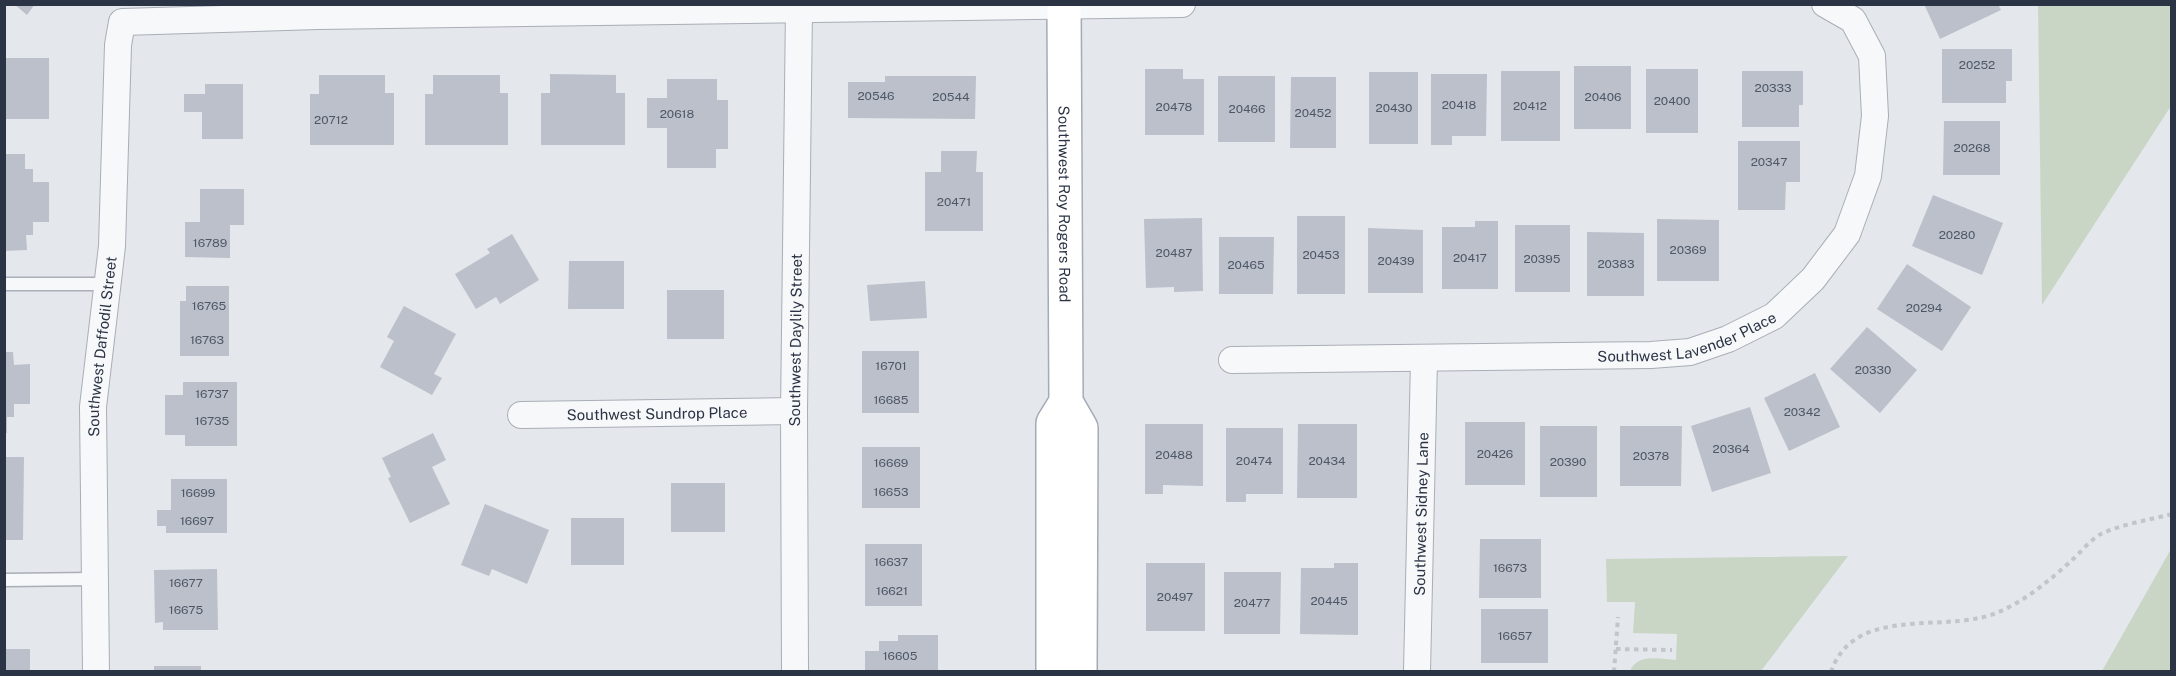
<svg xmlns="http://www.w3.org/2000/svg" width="2176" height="676" font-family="'Public Sans',sans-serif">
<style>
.green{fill:#c9d6c5}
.building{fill:#bbc0ca}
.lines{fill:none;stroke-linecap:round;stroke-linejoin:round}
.lane-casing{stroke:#a9aeb7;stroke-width:15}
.street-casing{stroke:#a9aeb7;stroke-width:28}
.primary-casing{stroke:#a3abb8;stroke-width:36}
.path{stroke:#c2c5cb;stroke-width:4;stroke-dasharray:4.5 4.5;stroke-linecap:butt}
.lane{stroke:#f7f8fa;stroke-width:12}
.street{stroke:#f7f8fa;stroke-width:26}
.primary{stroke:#fff;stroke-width:33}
.labels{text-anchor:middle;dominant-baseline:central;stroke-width:4.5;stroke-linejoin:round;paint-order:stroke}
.number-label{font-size:12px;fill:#4f5766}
.street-label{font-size:15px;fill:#2b3445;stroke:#f4f6f9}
</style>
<rect width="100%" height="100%" fill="#e4e7ec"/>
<!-- green -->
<path class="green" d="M2038,5H2172L2171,106L2042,305Z
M2171,549V671H2102Z
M1848,556L1761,671H1630C1637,653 1661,659 1676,660L1677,634L1633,633L1635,602H1607L1606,559Z"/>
<!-- building -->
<path class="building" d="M14,4H35L27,15Z
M1924,4H1998L2001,10L1940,39Z
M1942,49H2012V81H2006V103H1942Z
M4,58H49V119H4Z
M1574,66H1631V129H1574Z
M1145,69H1183V79H1204V135H1145Z
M1646,69H1698V133H1646Z
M1501,71H1560V141H1501Z
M1742,71H1803V105H1799V127H1742Z
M1369,72H1418V144H1369Z
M550,74L616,75V93H625V145H541V93H550Z
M1431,74H1487L1486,136H1452V145H1431Z
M319,75H385V93H394V145H310V94H319Z
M433,75H500V93H508V145H425V94H433Z
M885,76H976L975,119L848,118V82H885Z
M1218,76H1275V142H1218Z
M1291,77H1336V148H1290Z
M667,79H717V100H728V149H716V168H667V128H647V98H667Z
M205,84H243V139H202V112H184V94H205Z
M1944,121H2000V175H1943Z
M1738,141H1800V182H1786L1785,210H1738Z
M941,151H977L976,172H983V231H925V172H941Z
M4,154H25V169H33V182H49V222H33V235H26L27,250L4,251Z
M200,189H244V225H230V258L185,257V222H200Z
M1933,195L2003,223L1982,275L1912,246Z
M1297,216H1345V294H1297Z
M1202,218L1203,291L1174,292V287L1146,288L1144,219Z
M1657,219L1719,220V281H1657Z
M1475,221H1498V289H1442V227H1475Z
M1515,225H1570V292H1515Z
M1368,228L1423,230V293H1368Z
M1587,232L1644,233V296H1587Z
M512,234L539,280L500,304L496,297L476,309L455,274L490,253L487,249Z
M1219,237H1274L1273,294H1219Z
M569,261H624V309H568Z
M1907,264L1971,307L1942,351L1877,309Z
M925,281L927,318L870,321L867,285Z
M186,286H229V356H180V301H186Z
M667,290H724V339H667Z
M404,306L456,334L434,374L442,378L432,395L380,367L394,341L387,337Z
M1867,327L1917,370L1880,413L1830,369Z
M862,351H919V413H862Z
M4,352H13L14,365L30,364V404H14V417H7V433H4Z
M1815,373L1840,427L1789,451L1764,398Z
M183,382H237V446H185V435H165V395H183Z
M1750,407L1771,473L1712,492L1691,426Z
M1465,422H1525V485H1465Z
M1145,424H1203V486L1163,485V494H1145Z
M1298,424H1357V498H1297Z
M1540,426H1597V497H1540Z
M1620,426H1682L1681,486H1620Z
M1226,428H1283V494H1246V502H1226Z
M433,433L446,460L432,467L450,504L410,523L388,478L391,477L382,458Z
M862,447H920V508H862Z
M4,457H24L23,540H4Z
M171,479H227V533H166V526H157V510H171Z
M671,483H725V532H671Z
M485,504L549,530L527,584L492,569L489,576L461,565Z
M571,518H624V565H571Z
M1480,539H1541V598H1479Z
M865,544H922V606H865Z
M1146,563H1205V631H1146Z
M1334,563H1358V635L1300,634L1301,568H1334Z
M217,569L218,630H163V622L155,623L154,570Z
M1224,572H1281L1280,634H1224Z
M1481,609H1548V663H1481Z
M898,635H938V672H865V651H879V641H898Z
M4,649H30V672H4Z
M154,666H201V672H154Z"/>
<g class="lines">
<defs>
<path id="lane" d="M4,284H107
M4,580L95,579"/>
<g id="street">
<path id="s1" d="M1232,360L1651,355L1690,352L1728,339L1774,316L1813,279L1847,234L1868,176L1875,116L1872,56L1853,20L1825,4"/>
<path id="s2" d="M521,415L794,411"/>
<path id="s3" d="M96,672L93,407L112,246L118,45L122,22L318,16L1182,4"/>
<path id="s4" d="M795,672L794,411L799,8"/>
<path id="s5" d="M1417,672L1424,359"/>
</g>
<g id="primary">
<path id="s6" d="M1064,4L1066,402L1081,428L1080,672"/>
<path d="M1053,672V423L1066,402"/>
</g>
</defs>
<!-- lane casing -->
<use href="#lane" class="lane-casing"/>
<!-- street casing -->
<use href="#street" class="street-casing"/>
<!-- primary casing -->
<use href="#primary" class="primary-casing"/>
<!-- path -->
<path class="path" d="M1616,649L1672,650
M1614,672L1618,617
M1831,672C1852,610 1929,629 1979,618C2012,612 2047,583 2071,561C2080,553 2091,539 2101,534C2122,524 2149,520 2172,514"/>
<!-- lane -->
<use href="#lane" class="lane"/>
<!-- street -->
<use href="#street" class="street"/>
<!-- primary -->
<use href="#primary" class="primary"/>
</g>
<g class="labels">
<!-- number labels -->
<g class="number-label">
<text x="1977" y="65">20252</text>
<text x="1773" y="88">20333</text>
<text x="876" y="96">20546</text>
<text x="951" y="97">20544</text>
<text x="1603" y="97">20406</text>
<text x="1672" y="101">20400</text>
<text x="1459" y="105">20418</text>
<text x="1530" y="106">20412</text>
<text x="1174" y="107">20478</text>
<text x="1394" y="108">20430</text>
<text x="1247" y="109">20466</text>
<text x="1313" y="113">20452</text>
<text x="677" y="114">20618</text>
<text x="331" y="120">20712</text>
<text x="1972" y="148">20268</text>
<text x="1769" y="162">20347</text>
<text x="954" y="202">20471</text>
<text x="1957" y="235">20280</text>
<text x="210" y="243">16789</text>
<text x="1688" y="250">20369</text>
<text x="1174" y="253">20487</text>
<text x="1321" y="255">20453</text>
<text x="1470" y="258">20417</text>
<text x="1542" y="259">20395</text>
<text x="1396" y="261">20439</text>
<text x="1616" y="264">20383</text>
<text x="1246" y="265">20465</text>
<text x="209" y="306">16765</text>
<text x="1924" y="308">20294</text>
<text x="207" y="340">16763</text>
<text x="891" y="366">16701</text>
<text x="1873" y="370">20330</text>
<text x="212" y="394">16737</text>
<text x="891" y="400">16685</text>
<text x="1802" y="412">20342</text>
<text x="212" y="421">16735</text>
<text x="1731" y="449">20364</text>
<text x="1495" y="454">20426</text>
<text x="1174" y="455">20488</text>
<text x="1651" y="456">20378</text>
<text x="1254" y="461">20474</text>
<text x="1327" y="461">20434</text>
<text x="1568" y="462">20390</text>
<text x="891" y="463">16669</text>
<text x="891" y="492">16653</text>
<text x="198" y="493">16699</text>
<text x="197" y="521">16697</text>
<text x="891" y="562">16637</text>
<text x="1510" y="568">16673</text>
<text x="186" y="583">16677</text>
<text x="892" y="591">16621</text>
<text x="1175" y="597">20497</text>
<text x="1329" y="601">20445</text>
<text x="1252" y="603">20477</text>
<text x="186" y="610">16675</text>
<text x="1515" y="636">16657</text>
<text x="900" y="656">16605</text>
</g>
<!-- street labels -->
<g class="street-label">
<text stroke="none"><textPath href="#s6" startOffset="200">Southwest Roy Rogers Road</textPath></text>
<text stroke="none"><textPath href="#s1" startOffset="458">Southwest Lavender Place</textPath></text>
<text stroke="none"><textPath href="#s4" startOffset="332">Southwest Daylily Street</textPath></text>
<text stroke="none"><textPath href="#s3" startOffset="326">Southwest Daffodil Street</textPath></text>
<text stroke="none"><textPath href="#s2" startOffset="136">Southwest Sundrop Place</textPath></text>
<text stroke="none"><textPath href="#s5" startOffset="158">Southwest Sidney Lane</textPath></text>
</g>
</g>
<!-- border -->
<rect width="2176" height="676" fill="none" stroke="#2b3445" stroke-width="12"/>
</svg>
